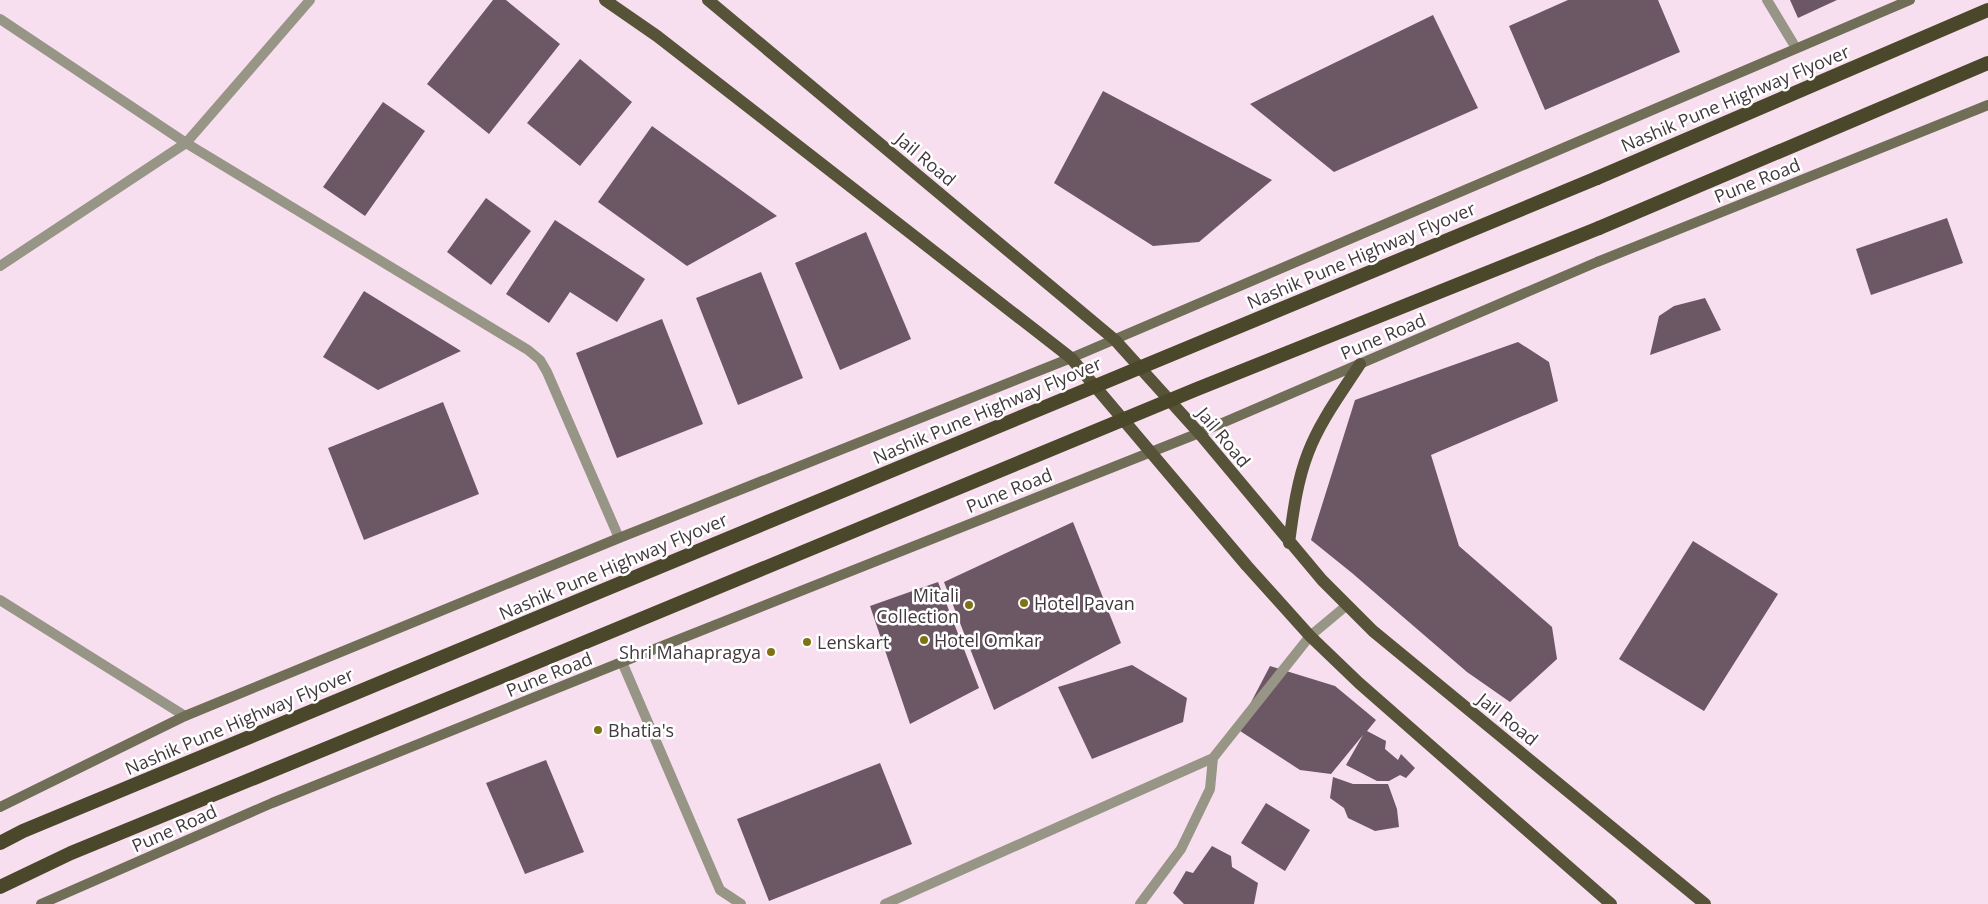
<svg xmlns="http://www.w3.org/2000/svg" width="1988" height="904" font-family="'Open Sans',sans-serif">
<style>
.building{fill:#6c5765}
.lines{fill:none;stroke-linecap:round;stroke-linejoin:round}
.minor{stroke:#979586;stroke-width:10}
.secondary{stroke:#716e58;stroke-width:10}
.primary{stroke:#565338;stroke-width:12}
.trunk{stroke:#4b472a;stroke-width:14}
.trunk-bridge{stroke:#4b472a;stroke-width:14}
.poi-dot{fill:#7f7214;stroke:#fff;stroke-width:2}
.labels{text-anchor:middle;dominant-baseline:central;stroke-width:5;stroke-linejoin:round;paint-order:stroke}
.street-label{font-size:18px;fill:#42383e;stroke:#fff}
.poi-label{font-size:18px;fill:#42383e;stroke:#fff;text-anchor:start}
</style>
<rect width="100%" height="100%" fill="#f8dfef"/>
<!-- building -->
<path class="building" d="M493,0H506L560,44L489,134L427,84Z
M1568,0H1658L1680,52L1545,110L1509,26Z
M1790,0H1837L1798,18Z
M1433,15L1478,108L1334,172L1250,104Z
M580,59L632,102L580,166L527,123Z
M1103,91L1272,180L1199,242L1153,246L1054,183Z
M383,102L425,131L365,216L323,187Z
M652,126L777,216L687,266L598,202Z
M486,198L531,231L491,285L447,252Z
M1947,218L1963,263L1871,295L1856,249Z
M555,220L645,279L617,322L570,292L549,323L506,294Z
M866,232L911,339L840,370L795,263Z
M761,272L803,378L738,405L696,298Z
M364,291L461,351L378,390L323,357Z
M1705,298L1721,330L1650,355L1659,316L1674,306Z
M662,319L703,424L617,458L576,353Z
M1518,342L1549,362L1558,401L1431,455L1459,546L1552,627L1557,659L1510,702L1467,672L1352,573L1311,540L1355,400Z
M443,402L479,494L364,540L328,448Z
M1073,522L1121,643L994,710L944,582Z
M1693,541L1778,594L1704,711L1619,659Z
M938,582L979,688L910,724L870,606Z
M1132,665L1187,698L1183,722L1092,759L1058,687Z
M1270,666L1335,686L1376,720L1367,731L1386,741L1385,749L1398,760L1401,754L1415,768L1406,778L1400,775L1389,781H1377L1346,765L1363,735L1331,774L1300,770L1237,729Z
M546,760L584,852L525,874L486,783Z
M880,763L912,844L769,901L737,819Z
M1333,777L1353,784H1388L1397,809L1399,827L1375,831L1348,818L1344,808L1330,798Z
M1266,803L1310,830L1285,871L1241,843Z
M1212,846L1231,856L1232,867L1258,883L1254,904H1184L1173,893L1186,871L1193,873Z"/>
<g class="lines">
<!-- minor -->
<path class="minor" d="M310,0L186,143L528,350L540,360L547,372L619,538
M1767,0L1796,48
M0,19L186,143L0,266
M0,600L185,716
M622,662L720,890L741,904
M885,904L1213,758L1310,636L1346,606
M1140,904L1181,849L1210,789L1213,758"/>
<!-- secondary -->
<path class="secondary" d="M0,807L185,716L619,538L1071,358L1910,0
M41,904L272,803L622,662L1199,433L1597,262L1988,105"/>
<!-- primary -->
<path class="primary" d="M605,0L657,36L1071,358L1247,566L1310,636L1359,683L1611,904
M708,0L1115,340L1199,433L1322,580L1373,631L1705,904
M1289,543C1293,513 1297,481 1308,453C1320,421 1342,392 1360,364"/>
<!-- trunk -->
<path class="trunk" d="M1597,178L1988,10
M1599,228L1988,63"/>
<!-- trunk-bridge -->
<path class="trunk-bridge" d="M0,843L23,831L1597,178
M0,887L71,853L518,670L1197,389L1599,228"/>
</g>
<!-- markers -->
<g class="poi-dot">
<circle cx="1024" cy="603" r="5"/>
<circle cx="969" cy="605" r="5"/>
<circle cx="924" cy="640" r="5"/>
<circle cx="807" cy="642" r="5"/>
<circle cx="771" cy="652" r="5"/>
<circle cx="598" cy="730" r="5"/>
</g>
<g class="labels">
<!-- street labels -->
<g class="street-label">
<text transform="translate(1735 98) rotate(-23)">Nashik Pune Highway Flyover</text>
<text transform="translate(926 159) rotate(40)">Jail Road</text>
<text transform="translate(1757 180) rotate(-22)">Pune Road</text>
<text transform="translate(1361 255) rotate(-23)">Nashik Pune Highway Flyover</text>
<text transform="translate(1383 336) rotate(-23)">Pune Road</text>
<text transform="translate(987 410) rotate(-23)">Nashik Pune Highway Flyover</text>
<text transform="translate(1224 437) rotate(50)">Jail Road</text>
<text transform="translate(1009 490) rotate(-22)">Pune Road</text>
<text transform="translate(613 566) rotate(-23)">Nashik Pune Highway Flyover</text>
<text transform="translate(549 674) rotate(-22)">Pune Road</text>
<text transform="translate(1508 719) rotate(39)">Jail Road</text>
<text transform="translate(239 721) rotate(-23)">Nashik Pune Highway Flyover</text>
<text transform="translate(174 828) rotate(-24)">Pune Road</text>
</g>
<!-- poi labels -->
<g class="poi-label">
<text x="959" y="595" text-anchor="end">Mitali<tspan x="959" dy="21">Collection</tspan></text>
<text x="1034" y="603">Hotel Pavan</text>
<text x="934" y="640">Hotel Omkar</text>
<text x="817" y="642">Lenskart</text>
<text x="761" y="652" text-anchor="end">Shri Mahapragya</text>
<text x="608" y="730">Bhatia's</text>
</g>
</g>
</svg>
